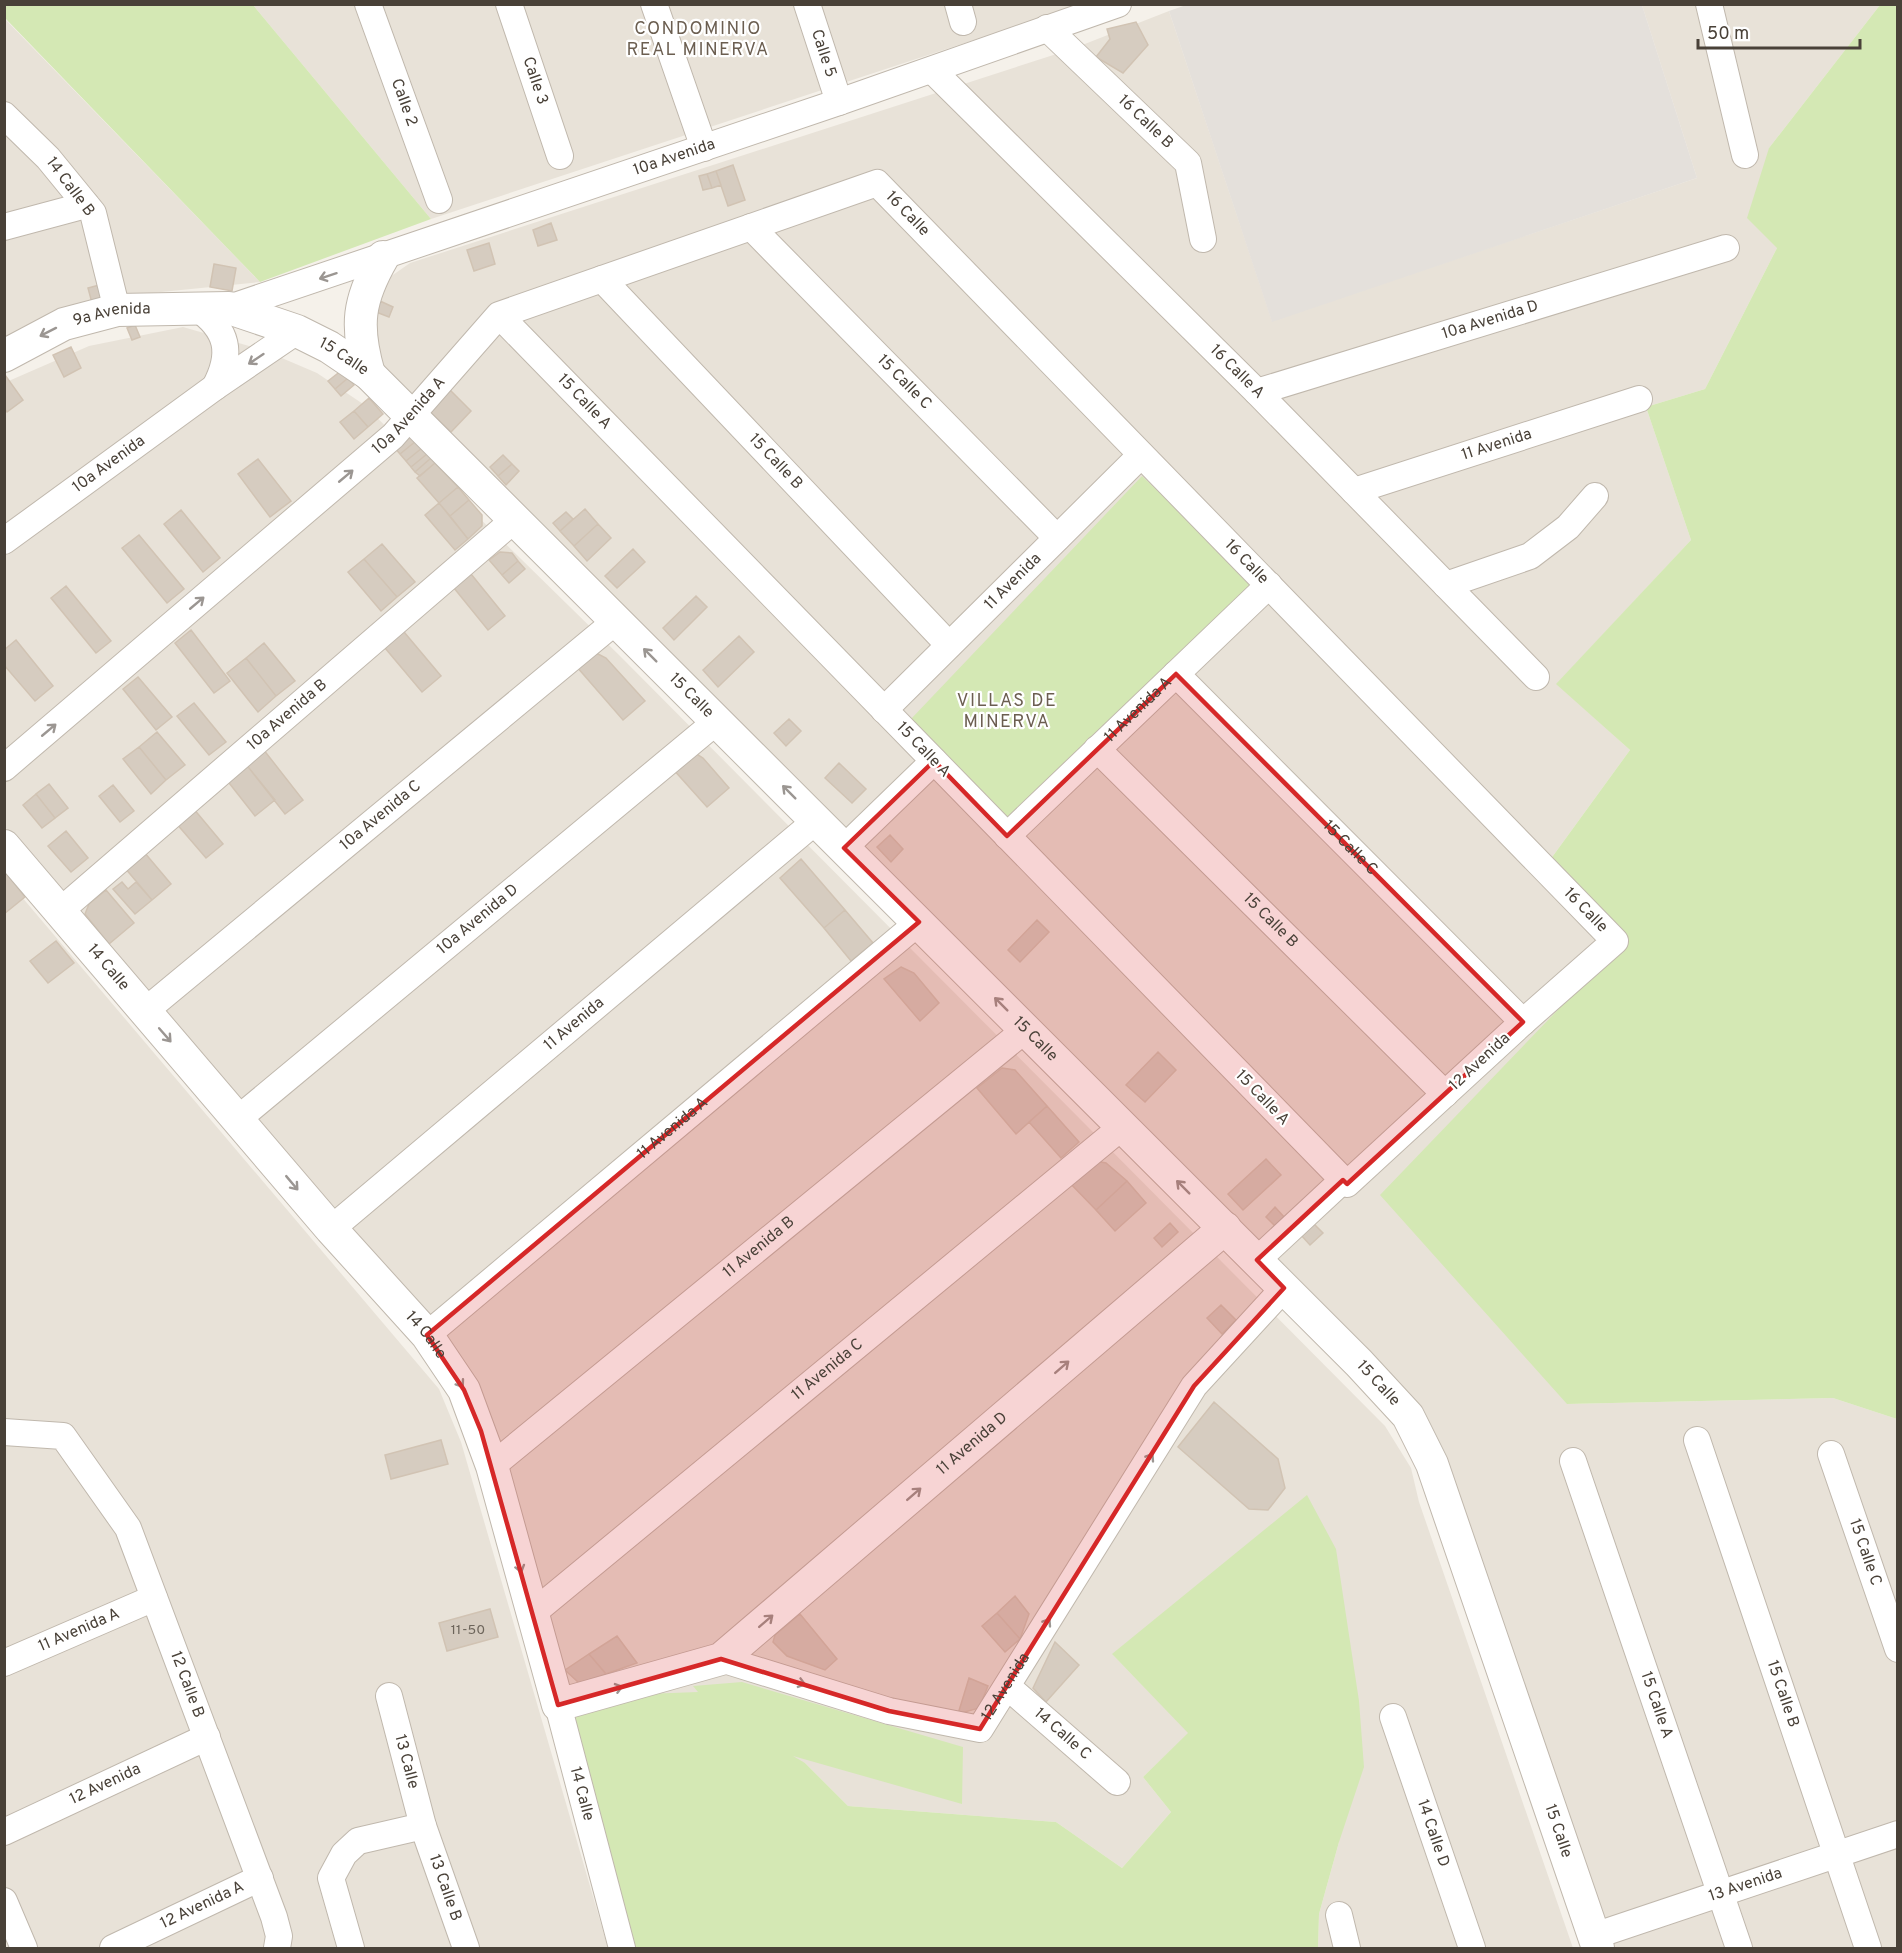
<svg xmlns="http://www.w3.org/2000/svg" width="1902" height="1953" font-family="Overpass,sans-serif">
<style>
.residential{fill:#e8e2d8}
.industrial{fill:#e4e0db}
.green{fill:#d4e8b4}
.building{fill:#d6ccc0;stroke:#d1c3b3;stroke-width:1.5}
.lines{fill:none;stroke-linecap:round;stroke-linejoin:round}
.minor-casing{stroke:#c0b8ad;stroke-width:28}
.tertiary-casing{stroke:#c0b8ad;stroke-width:34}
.minor{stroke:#fff;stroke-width:26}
.tertiary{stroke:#fff;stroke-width:32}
.oneway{stroke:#9b9692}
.marked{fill:#d62828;fill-opacity:0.2;stroke:#d62828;stroke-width:4.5;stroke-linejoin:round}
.labels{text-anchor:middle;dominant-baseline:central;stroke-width:4.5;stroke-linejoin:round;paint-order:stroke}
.number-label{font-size:14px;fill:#6c645a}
.street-label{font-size:16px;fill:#494138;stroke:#fff}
.neighbourhood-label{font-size:18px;letter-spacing:1.5px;fill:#6b5e50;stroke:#fff}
</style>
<rect width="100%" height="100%" fill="#f5f1ea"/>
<!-- residential -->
<path class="residential" d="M253,5H1080L431,219Z
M1642,5H1880L1769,148L1777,248L1705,389L1646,407L1691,540L1557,684L1630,750L1542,871L1623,942L1567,1404L1833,1398L1897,1419V1948H1611L1443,1471L376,364L368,323L390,277L410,263L1072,49L1169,11L1272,321L1697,178Z
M4,18L260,282L121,296L55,313L5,338Z
M183,327L263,350L317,373L363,404L619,655L1385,1426L1411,1468L1419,1502L1573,1948H1318L1319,1914L1339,1842L1112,1654L1189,1733L1143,1777L1171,1812L1122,1868L1056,1822L848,1806L805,1763L568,1718L495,1435L411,1308L5,827L4,383L89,346Z
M4,876L439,1389L461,1442L608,1948H5Z"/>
<!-- industrial -->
<path class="industrial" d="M1189,4L1642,5L1697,178L1272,322L1169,11Z"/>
<!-- green -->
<path class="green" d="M5,4L253,5L431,219L260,282L5,18Z
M1880,5H1897V1419L1833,1398L1567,1404L1380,1195L1623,942L1542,871L1630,750L1556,684L1691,540L1646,407L1705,389L1777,248L1747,218L1769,148Z
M1142,476L1257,586L1015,824L911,719Z
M1307,1495L1336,1549L1359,1701L1364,1767L1339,1842L1319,1914L1318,1948H629L568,1718L592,1696L698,1692L693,1686L742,1682L963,1747L962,1804L793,1756L805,1763L848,1806L1056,1822L1122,1868L1171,1812L1143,1777L1188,1733L1112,1654Z"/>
<!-- building -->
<path class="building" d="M1136,22L1148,45L1123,73L1096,57L1110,39L1107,29Z
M733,165L745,200L728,206L716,171Z
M716,171L721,185L712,188L707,174Z
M707,174L712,188L703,190L699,176Z
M551,223L557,240L538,246L533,230Z
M489,243L495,264L474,271L467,250Z
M214,264L236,268L232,291L210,287Z
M103,284L107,300L92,303L88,288Z
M380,301L393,307L389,317L376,312Z
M135,325L140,337L132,340L127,328Z
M71,347L81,368L64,377L53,355Z
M342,370L348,378L335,389L328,381Z
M5,375L23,400L7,412L4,408Z
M348,378L354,385L341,396L335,389Z
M446,386L471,411L451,432L425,407Z
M369,398L383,414L368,427L354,411Z
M354,411L368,427L354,439L340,422Z
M410,434L416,441L400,454L394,447Z
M416,441L422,448L406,461L400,454Z
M422,448L427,454L411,467L406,461Z
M427,454L431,458L415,472L411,467Z
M503,455L512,464L498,476L490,467Z
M431,458L435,463L420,476L415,472Z
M258,459L291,501L270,517L238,474Z
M435,463L458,487L439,503L417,478Z
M512,464L519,471L506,485L498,476Z
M458,487L469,500L450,516L439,503Z
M469,500L482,515V526L468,539L450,516Z
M439,503L468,539L455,550L425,515Z
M585,509L598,524L574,546L560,531Z
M181,510L220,558L203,572L164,524Z
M566,512L573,519L560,531L553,523Z
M598,524L611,538L587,561L574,546Z
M139,535L184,589L167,603L122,548Z
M382,544L415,582L397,597L364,559Z
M633,549L645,562L617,588L605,576Z
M500,552L512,553L518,561L502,575L489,560Z
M364,559L397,597L381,611L348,572Z
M518,561L525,569L509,583L502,575Z
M471,574L505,616L488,630L454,588Z
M66,586L111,641L96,653L51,598Z
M696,596L707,607L674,640L663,628Z
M399,626L441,676L422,692L380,642Z
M191,630L230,681L214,693L175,643Z
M739,636L754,652L718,687L703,670Z
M16,640L53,686L35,701L4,665V650Z
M264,643L295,681L276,696L246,658Z
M598,654L606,658L645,701L623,720L577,667L592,655Z
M246,658L276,696L258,712L227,673Z
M138,677L172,717L156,730L123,689Z
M194,703L226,742L209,755L177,716Z
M789,719L801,731L786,746L774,733Z
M157,732L185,765L166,780L139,747Z
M139,747L166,780L151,794L123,759Z
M263,749L303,800L285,814L245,763Z
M695,753L703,758L729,788L707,807L673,769Z
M245,763L275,800L255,816L226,779Z
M839,763L866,789L852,803L825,778Z
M49,784L68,808L55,818L36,794Z
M113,785L134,811L120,822L99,796Z
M36,794L55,818L42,828L23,805Z
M193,808L223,844L206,858L176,823Z
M66,831L88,858L71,872L48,846Z
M890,835L903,849L891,862L877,847Z
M144,852L171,884L152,900L125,868Z
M801,859L845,910L824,928L780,878Z
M6,873L25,897L4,914V874Z
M122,882L128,889L136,882L152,900L135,914L113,889Z
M106,890L134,923L109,944L85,914L89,904Z
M845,910L873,943L851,961L824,928Z
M1037,920L1049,932L1020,962L1008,950Z
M56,941L74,963L48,983L30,961Z
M901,967L914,973L939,1003L920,1021L884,979Z
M1158,1052L1176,1070L1145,1102L1126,1085Z
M1002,1068L1015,1070L1047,1106L1016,1134L977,1088Z
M1047,1106L1079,1142L1061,1158L1029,1122Z
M1266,1159L1281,1175L1243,1210L1228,1194Z
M1096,1161L1106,1163L1127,1181L1096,1210L1068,1181Z
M1127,1181L1146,1203L1115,1231L1096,1210Z
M1275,1207L1285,1218L1276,1227L1266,1217Z
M1312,1222L1323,1233L1310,1245L1300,1234Z
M1170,1223L1178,1232L1162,1247L1154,1238Z
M1221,1305L1236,1320L1222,1334L1207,1318Z
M1214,1402L1278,1459L1285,1488L1268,1510L1249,1509L1178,1447Z
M441,1440L448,1464L391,1479L385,1455Z
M1015,1596L1029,1614L1020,1639L997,1613Z
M490,1609L498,1637L447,1651L439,1623Z
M997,1613L1020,1639L1005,1652L982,1626Z
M800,1614L837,1659L825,1670L787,1656L773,1642L775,1635Z
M617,1636L637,1663L606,1674L589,1654Z
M1055,1642L1079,1665L1046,1702L1033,1688Z
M589,1654L606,1674L579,1683L565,1670Z
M969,1678L988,1686L979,1708L958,1714Z"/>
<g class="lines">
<defs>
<g id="minor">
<path id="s1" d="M368,4L439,200"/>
<path id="s2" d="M509,4L560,156"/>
<path d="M654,4L704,148"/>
<path id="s3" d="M807,4L839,102"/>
<path d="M958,4L963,22"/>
<path d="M1709,4L1745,155"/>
<path id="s4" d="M1047,28L1188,163L1203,239"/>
<path id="s5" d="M932,70L1257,392L1536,677"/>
<path d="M4,115L48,158L93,213L117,310"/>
<path d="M4,227L86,205"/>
<path id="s6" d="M751,227L1057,538"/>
<path id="s7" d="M602,279L949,645"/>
<path d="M197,308C228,330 233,353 215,387"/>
<path id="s8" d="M229,308L839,102L1118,4"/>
<path id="s9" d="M1257,392L1726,248"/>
<path id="s10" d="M1354,491L1639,399"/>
<path id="s11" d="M4,541L215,387L297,331"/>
<path d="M1446,585L1530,556L1568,527L1595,496"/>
<path id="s12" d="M1176,674L1523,1022"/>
<path id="s13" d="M884,710L1141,455"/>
<path id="s14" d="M1097,749L1445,1094"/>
<path id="s15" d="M4,768L393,436L499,315L877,183L1615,941L1523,1022L1347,1184L499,315"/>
<path id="s16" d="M1007,836L1269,585"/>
<path d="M844,848L934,761"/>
<path id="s17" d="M60,911L515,519"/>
<path id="s18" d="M145,1011L616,621"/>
<path id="s19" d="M238,1119L717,721"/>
<path id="s20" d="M331,1229L817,820"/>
<path d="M1257,1260L1343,1180"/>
<path id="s21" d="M427,1335L919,922"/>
<path id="s22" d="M4,1432L63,1436L128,1528L274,1917L279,1936L277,1948"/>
<path id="s23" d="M1697,1440L1868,1948"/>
<path id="s24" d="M1831,1454L1898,1649"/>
<path id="s25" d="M1573,1461L1739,1948"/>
<path id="s26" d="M492,1466L1026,1029"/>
<path id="s27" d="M533,1613L1123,1126"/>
<path id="s28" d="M721,1659L889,1711L980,1729L1194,1386L1284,1288"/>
<path id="s29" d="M4,1663L154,1598"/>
<path id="s30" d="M1008,1687L1117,1782"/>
<path id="s31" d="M389,1696L423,1826L466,1948"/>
<path id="s32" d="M558,1705L622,1948"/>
<path id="s33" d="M1393,1717L1472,1948"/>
<path id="s34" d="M4,1832L207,1737"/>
<path d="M4,1901L24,1948"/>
<path d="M1339,1915L1347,1948"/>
<path id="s35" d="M1594,1936L1898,1834"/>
<path id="s36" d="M113,1948L260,1878"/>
<path d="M351,1948L331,1878L344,1854L358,1841L423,1826"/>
</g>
<g id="tertiary">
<path id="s37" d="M4,356L64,324L117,310L229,308L297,331L329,347L369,374L1359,1363L1408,1416L1432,1464L1598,1948"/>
<path d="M369,374C355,326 358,300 383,257"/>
<path id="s38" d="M4,846L331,1229L427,1335L464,1390L492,1466L558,1705L721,1659L1225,1228"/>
</g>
</defs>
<!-- minor casing -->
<use href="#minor" class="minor-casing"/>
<!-- tertiary casing -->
<use href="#tertiary" class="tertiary-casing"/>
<!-- minor -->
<use href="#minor" class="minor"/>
<!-- tertiary -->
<use href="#tertiary" class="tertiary"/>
</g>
<!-- one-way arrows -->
<defs><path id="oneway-shaft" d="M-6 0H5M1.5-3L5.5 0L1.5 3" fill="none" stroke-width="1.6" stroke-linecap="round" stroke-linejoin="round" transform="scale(1.5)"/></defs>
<g class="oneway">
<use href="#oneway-shaft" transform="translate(328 276) rotate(162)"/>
<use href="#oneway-shaft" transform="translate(48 332) rotate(153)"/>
<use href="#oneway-shaft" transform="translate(256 359) rotate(146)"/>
<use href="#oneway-shaft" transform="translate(346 476) rotate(-40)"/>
<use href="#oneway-shaft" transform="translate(197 603) rotate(-40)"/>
<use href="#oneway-shaft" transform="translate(650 655) rotate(-135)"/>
<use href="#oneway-shaft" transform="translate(49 730) rotate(-40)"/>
<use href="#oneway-shaft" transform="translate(789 792) rotate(-135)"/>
<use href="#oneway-shaft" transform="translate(1001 1004) rotate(-135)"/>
<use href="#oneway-shaft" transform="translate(165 1035) rotate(49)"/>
<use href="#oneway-shaft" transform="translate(292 1183) rotate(50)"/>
<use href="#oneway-shaft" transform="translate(1183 1187) rotate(-135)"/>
<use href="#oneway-shaft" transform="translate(1062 1367) rotate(-41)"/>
<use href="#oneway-shaft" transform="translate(458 1380) rotate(55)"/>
<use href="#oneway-shaft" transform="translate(1148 1461) rotate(-58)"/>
<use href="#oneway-shaft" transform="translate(914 1494) rotate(-41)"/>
<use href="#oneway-shaft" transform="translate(519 1564) rotate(74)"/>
<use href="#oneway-shaft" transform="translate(766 1621) rotate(-41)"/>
<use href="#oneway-shaft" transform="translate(1045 1626) rotate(-58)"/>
<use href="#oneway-shaft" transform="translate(797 1682) rotate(17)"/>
<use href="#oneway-shaft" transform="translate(614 1689) rotate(-16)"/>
</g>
<!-- marked area -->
<path class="marked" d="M1176,674L1523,1022L1347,1184L1343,1180L1257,1260L1284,1288L1194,1386L980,1729L889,1711L721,1659L558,1705L481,1431L464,1390L427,1335L919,922L844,848L934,761L1007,836Z"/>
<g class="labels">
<!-- number labels -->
<g class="number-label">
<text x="468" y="1630">11-50</text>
</g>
<!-- street labels -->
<g class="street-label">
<text stroke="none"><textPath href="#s3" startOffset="52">Calle 5</textPath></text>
<text stroke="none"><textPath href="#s2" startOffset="81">Calle 3</textPath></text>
<text stroke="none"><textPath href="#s1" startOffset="105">Calle 2</textPath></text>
<text stroke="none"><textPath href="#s4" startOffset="136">16 Calle B</textPath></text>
<text stroke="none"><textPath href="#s8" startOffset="470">10a Avenida</textPath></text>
<text transform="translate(70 187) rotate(53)">14 Calle B</text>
<text stroke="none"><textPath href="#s15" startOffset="1116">16 Calle</textPath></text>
<text stroke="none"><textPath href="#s37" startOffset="117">9a Avenida</textPath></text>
<text stroke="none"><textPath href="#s9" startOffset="244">10a Avenida D</textPath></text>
<text stroke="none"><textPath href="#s37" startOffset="360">15 Calle</textPath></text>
<text stroke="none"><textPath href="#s5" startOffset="429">16 Calle A</textPath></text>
<text stroke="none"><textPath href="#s6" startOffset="218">15 Calle C</textPath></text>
<text transform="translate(584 402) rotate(46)">15 Calle A</text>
<text stroke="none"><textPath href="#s15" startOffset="537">10a Avenida A</textPath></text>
<text stroke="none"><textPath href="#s10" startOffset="150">11 Avenida</textPath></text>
<text stroke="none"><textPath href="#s7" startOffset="252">15 Calle B</textPath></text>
<text stroke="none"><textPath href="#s11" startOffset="130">10a Avenida</textPath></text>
<text stroke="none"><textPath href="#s15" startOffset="1602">16 Calle</textPath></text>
<text stroke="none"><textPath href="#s13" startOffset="182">11 Avenida</textPath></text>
<text stroke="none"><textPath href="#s37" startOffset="846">15 Calle</textPath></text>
<text stroke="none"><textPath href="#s16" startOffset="182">11 Avenida A</textPath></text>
<text stroke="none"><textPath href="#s17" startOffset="300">10a Avenida B</textPath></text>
<text transform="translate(923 750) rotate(46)">15 Calle A</text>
<text stroke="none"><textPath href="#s18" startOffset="306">10a Avenida C</textPath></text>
<text stroke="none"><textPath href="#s12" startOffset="246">15 Calle C</textPath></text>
<text stroke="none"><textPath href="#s15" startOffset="2088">16 Calle</textPath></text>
<text stroke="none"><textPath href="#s19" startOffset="312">10a Avenida D</textPath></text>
<text stroke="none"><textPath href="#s14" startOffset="244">15 Calle B</textPath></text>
<text stroke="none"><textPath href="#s38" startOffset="160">14 Calle</textPath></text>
<text stroke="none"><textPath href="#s20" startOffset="318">11 Avenida</textPath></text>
<text stroke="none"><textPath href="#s37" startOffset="1332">15 Calle</textPath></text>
<text transform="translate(1480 1062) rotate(-43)">12 Avenida</text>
<text transform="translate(1262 1098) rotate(46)">15 Calle A</text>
<text stroke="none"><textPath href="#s21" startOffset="321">11 Avenida A</textPath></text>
<text stroke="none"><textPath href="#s26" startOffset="345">11 Avenida B</textPath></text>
<text stroke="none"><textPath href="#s38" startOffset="646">14 Calle</textPath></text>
<text stroke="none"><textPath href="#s27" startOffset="382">11 Avenida C</textPath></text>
<text stroke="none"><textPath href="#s37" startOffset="1818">15 Calle</textPath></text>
<text stroke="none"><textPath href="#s38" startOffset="1542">11 Avenida D</textPath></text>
<text stroke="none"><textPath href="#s24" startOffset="104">15 Calle C</textPath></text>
<text stroke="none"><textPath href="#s29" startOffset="82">11 Avenida A</textPath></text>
<text stroke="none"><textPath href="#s22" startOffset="339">12 Calle B</textPath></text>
<text stroke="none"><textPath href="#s28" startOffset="318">12 Avenida</textPath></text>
<text stroke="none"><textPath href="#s23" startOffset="268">15 Calle B</textPath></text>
<text stroke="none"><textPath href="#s25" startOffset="258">15 Calle A</textPath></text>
<text stroke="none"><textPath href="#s30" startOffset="72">14 Calle C</textPath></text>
<text stroke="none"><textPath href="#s31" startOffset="68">13 Calle</textPath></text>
<text stroke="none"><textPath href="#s34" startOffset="112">12 Avenida</textPath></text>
<text stroke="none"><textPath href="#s32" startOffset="92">14 Calle</textPath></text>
<text stroke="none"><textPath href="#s37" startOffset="2304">15 Calle</textPath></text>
<text stroke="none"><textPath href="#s33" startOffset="123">14 Calle D</textPath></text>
<text stroke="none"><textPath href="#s35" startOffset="160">13 Avenida</textPath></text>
<text stroke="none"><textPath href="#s31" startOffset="200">13 Calle B</textPath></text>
<text stroke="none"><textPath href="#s36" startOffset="99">12 Avenida A</textPath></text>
</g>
<!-- neighbourhood labels -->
<g class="neighbourhood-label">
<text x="698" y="29">CONDOMINIO<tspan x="698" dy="21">REAL MINERVA</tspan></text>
<text x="1007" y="701">VILLAS DE<tspan x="1007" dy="21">MINERVA</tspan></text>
</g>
</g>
<!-- border -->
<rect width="1902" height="1953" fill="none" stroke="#494138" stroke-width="12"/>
<!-- scale -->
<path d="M1698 39v9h162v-9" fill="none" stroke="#494138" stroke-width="3"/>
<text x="1707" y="39" font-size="18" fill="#494138" stroke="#ffffff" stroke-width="4.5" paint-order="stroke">50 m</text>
</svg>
